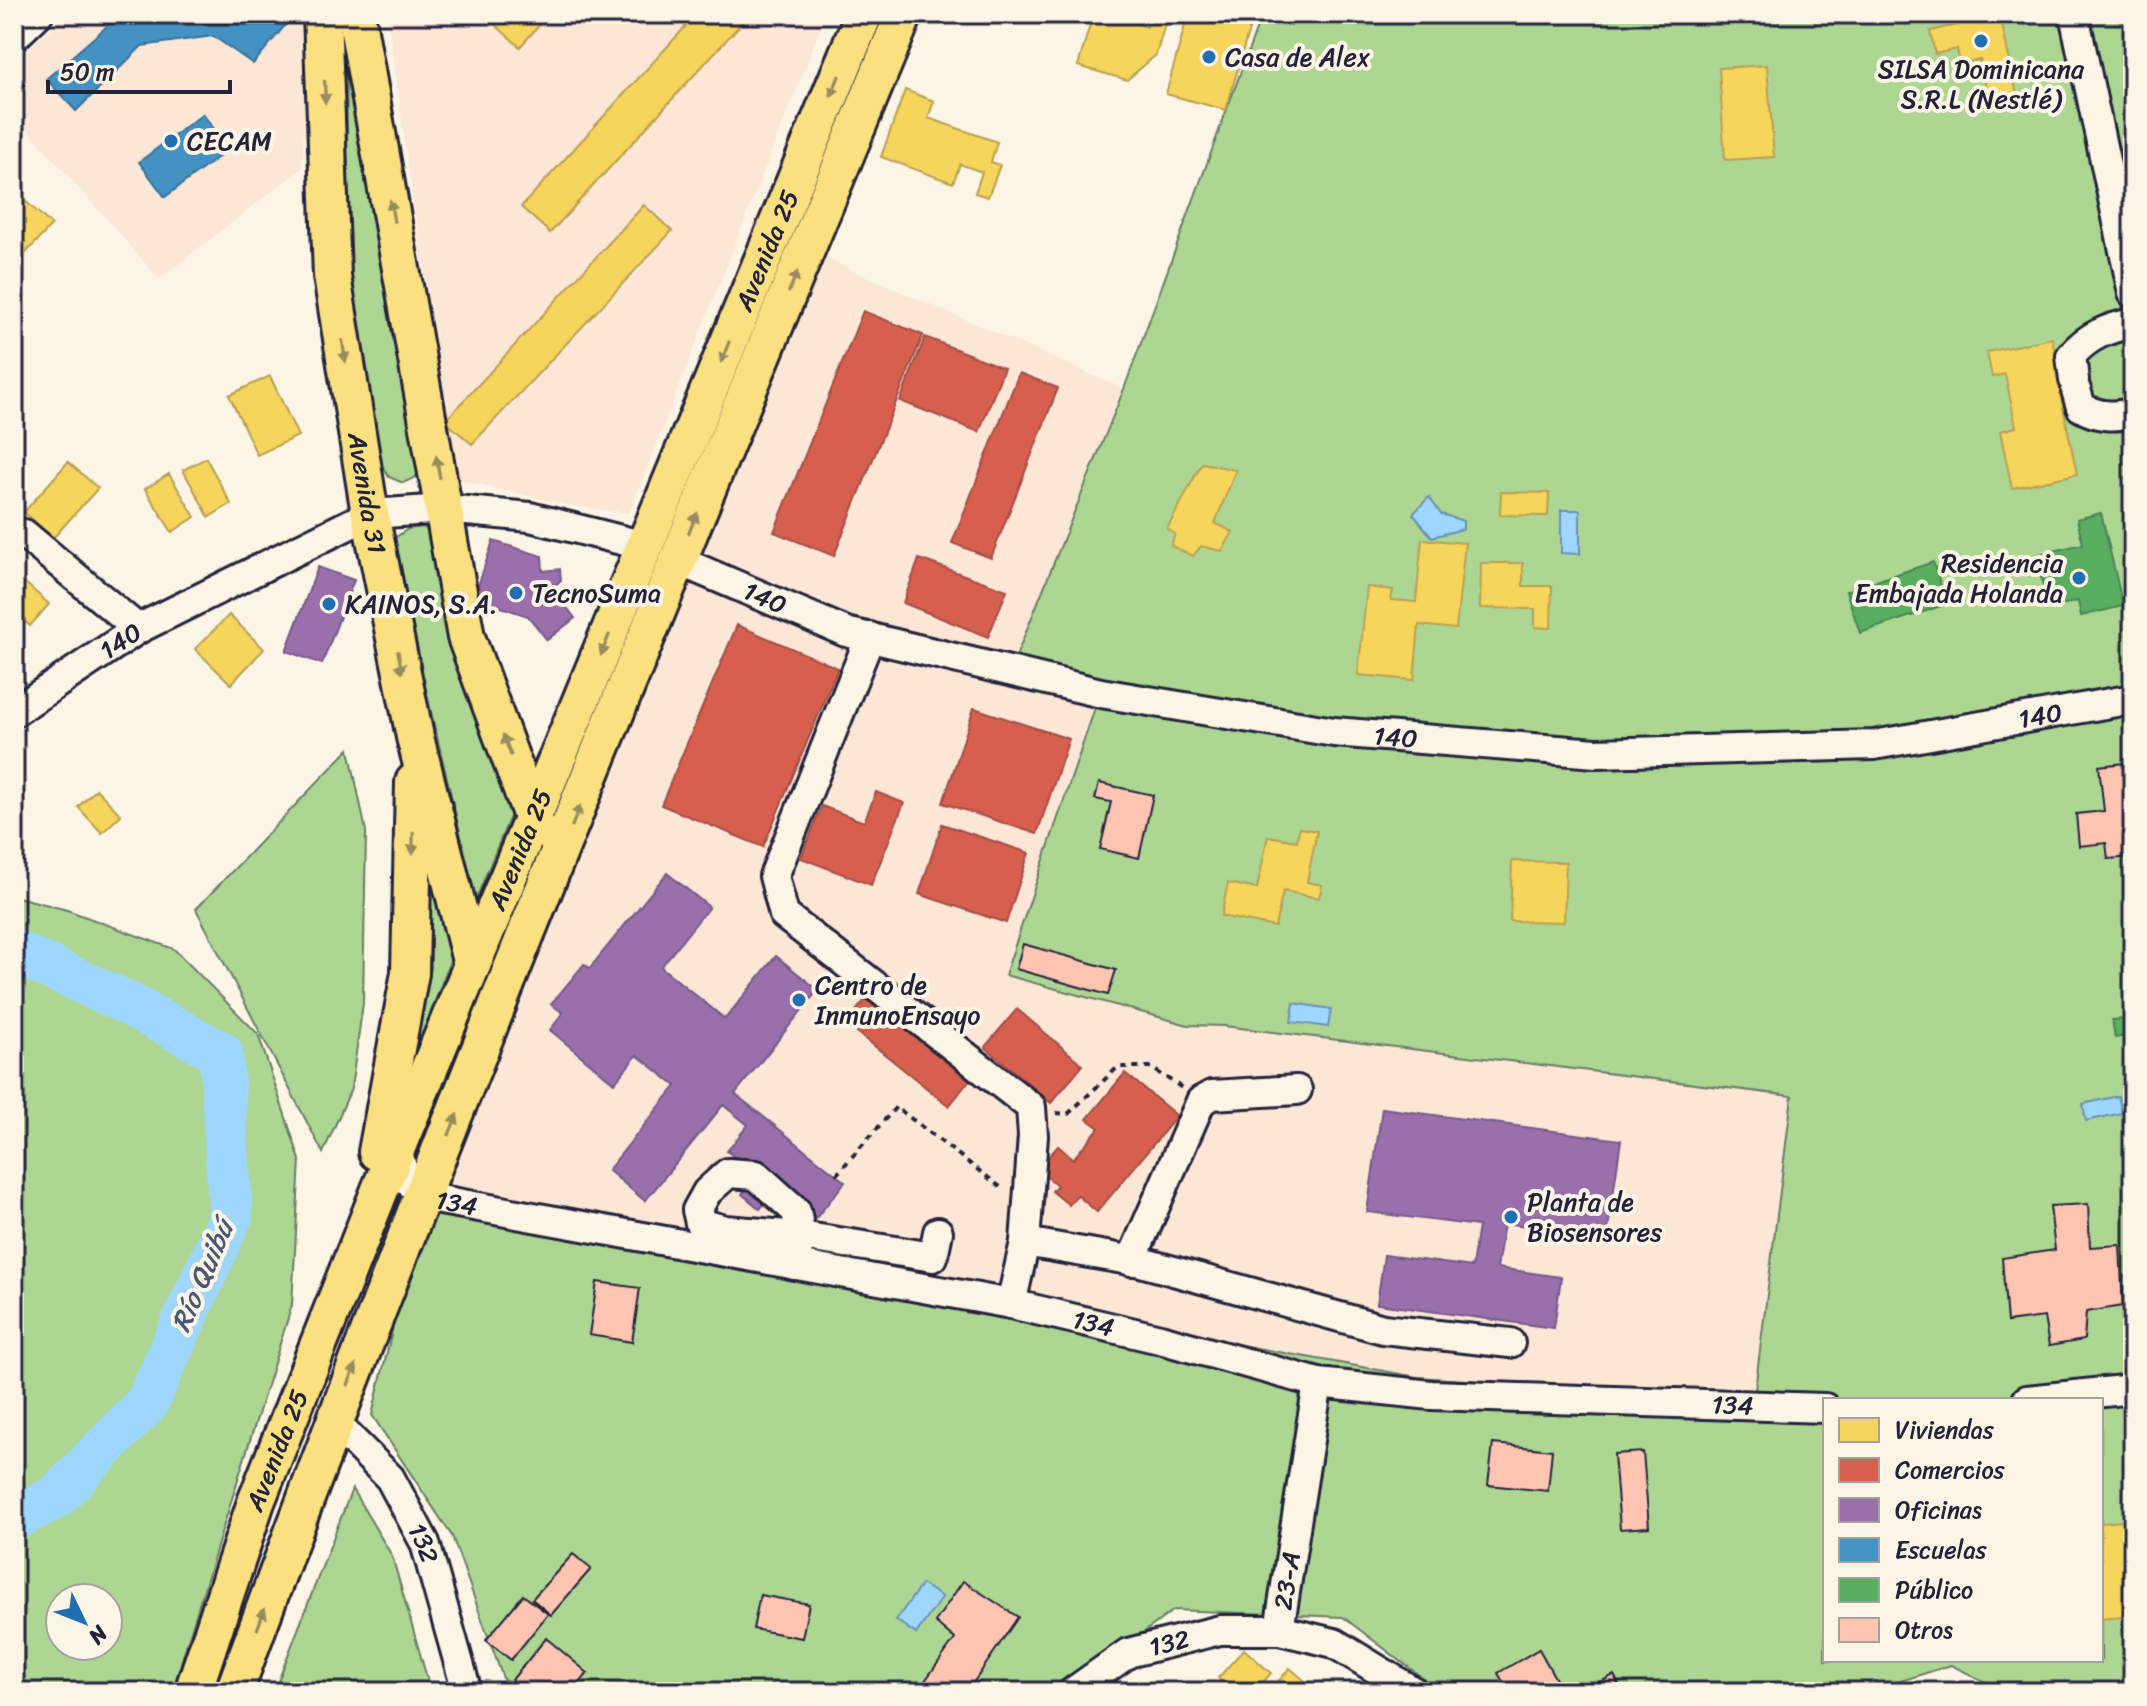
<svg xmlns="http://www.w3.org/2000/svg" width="2147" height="1706" font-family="Sriracha,sans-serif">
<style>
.built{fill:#fce6d6}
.green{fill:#add693;stroke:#687c67;stroke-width:2;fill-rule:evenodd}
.water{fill:#9ed7fe;stroke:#6c8fb0;stroke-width:2}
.homes{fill:#f6d55c;stroke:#b69f52;stroke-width:2}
.shops{fill:#d6604d;stroke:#a04d48;stroke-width:2}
.offices{fill:#9970ab;stroke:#755989;stroke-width:2}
.schools{fill:#4393c3;stroke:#39719a;stroke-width:2}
.public{fill:#5aae61;stroke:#498456;stroke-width:2}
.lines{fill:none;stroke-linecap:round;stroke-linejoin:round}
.river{stroke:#9ed7fe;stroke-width:44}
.building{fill:#fdc4b2;stroke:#22223b;stroke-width:2}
.minor-casing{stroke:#22223b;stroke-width:34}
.major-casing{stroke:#22223b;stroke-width:42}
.path{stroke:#22223b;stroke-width:4;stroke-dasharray:6 6;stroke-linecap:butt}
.minor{stroke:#fcf5e5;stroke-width:28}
.major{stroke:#fbe080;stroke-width:36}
.oneway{fill:#998a61}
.poi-dot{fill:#1f6fb2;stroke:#fcf5e5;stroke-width:3}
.labels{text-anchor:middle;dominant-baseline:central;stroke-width:8;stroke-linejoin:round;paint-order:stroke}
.poi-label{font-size:26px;fill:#22223b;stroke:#fcf5e5;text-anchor:start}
.street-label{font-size:26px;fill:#22223b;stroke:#fcf5e5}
.water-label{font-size:28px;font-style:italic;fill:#475876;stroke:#fcf5e5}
</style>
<rect width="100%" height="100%" fill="#fcf5e5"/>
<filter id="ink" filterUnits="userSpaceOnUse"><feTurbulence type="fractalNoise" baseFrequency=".0125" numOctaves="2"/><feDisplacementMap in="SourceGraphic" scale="16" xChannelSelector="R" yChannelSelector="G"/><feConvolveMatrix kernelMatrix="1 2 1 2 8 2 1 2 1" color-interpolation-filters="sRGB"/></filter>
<g filter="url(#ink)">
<!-- built -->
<path class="built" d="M67,14H306L308,38L302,168L159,279L14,114V62Z
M387,14H826L629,513L572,506L459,480L414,209Z
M806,250L1124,389L1011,668L1101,693L1188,1025L1224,1026L1792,1096L1754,1398L1417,1377L1083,1321L424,1197Z"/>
<!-- green -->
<path class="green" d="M1262,14H2133V1692H2006L1951,1665L1866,1692H1441L1343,1617L1174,1610L1063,1692H508L452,1536L372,1415L424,1197L1417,1377L1754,1398L1792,1096L1224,1026L1188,1025L1005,975L1100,693L1011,669L1124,389ZM1825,1400H2101V1660H1825Z
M346,66L420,463L416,477L403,483L389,477L376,457L349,267Z
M424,527L433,540L449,640L511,814L476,899L393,554V539L408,529Z
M349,749L366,831L363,1003L351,1089L323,1153L196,909Z
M431,876L451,958L410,1069L431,968Z
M14,896L67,910L174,949L258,1034L300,1160L292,1305L172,1692H14ZM108,1598V1646H60V1598Z
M352,1489L392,1556L431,1692H274Z"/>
<!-- water -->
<path class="water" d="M1429,497L1441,514L1463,521V529L1432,537L1413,514Z
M1561,510H1580V554L1561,553Z
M1294,1003L1331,1009L1328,1027L1291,1022Z
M2118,1096L2122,1113L2086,1121L2083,1104Z
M922,1584L942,1597L916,1634L896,1620Z"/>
<!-- homes -->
<path class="homes" d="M497,14H549L520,47L491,21Z
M697,14H750L550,233L521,207Z
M1093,14H1131L1129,21L1147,27L1151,14H1168L1156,55L1127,80L1078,66Z
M1188,14H1232L1252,19L1226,110L1166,94Z
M2000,15L2017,95L1989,101L1980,60L1960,64L1957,49L1935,54L1930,31Z
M1767,65L1774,157L1725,160L1719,68Z
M905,90L934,101L928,118L997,142L991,162L1000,165L988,197L975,193L982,172L960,164L953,183L881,157Z
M14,191L52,225L25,254L18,247L14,252Z
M644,205L672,231L472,444L445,421Z
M2052,338L2061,383L2086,388L2060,393L2077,474L2012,488L2000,431L2016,427L2005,374L1992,377L1987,352Z
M270,376L298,436L257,455L229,395Z
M206,458L231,504L209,517L183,470Z
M68,462L98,488L53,538L24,512Z
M1202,463L1236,470L1215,523L1233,532L1222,551L1201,546L1193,556L1171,546L1175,534L1167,529Z
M169,474L195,517L172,532L145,489Z
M1501,492L1549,493L1548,516L1500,515Z
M1422,539L1465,543L1456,629L1419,625L1414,680L1358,675L1367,587L1393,590L1391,600L1416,602Z
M1481,563H1523V586H1552L1551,628L1535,627V609L1480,608Z
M14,573L49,604L30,626L14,612Z
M229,615L264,649L231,684L195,649Z
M96,789L121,815L102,833L78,807Z
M1299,828L1317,831L1307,882L1322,885L1319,898L1283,891L1275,927L1221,916L1228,883L1257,889L1268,836L1297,841Z
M1512,861L1566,862L1564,922L1510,921Z
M2133,1520V1616L2101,1619V1523Z
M1244,1649L1271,1673L1255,1692H1233L1218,1678Z
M1290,1668L1311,1686L1306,1692H1269Z"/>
<!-- shops -->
<path class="shops" d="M863,311L923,335L834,556L774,532Z
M925,337L1004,368L979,432L900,401Z
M1019,373L1058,388L991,558L952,543Z
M919,559L1007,590L988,637L903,603Z
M737,625L838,668L763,847L661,805Z
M974,708L1069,739L1037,834L943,803Z
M876,792L904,803L871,885L801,858L822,806L864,822Z
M942,824L1029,853L1006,923L919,894Z
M870,994L972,1077L949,1106L846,1023Z
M1017,1009L1083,1065L1051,1103L985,1047Z
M1125,1073L1177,1116L1097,1212L1077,1195L1069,1205L1052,1191L1057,1185L1038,1169L1058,1146L1073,1159L1099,1128L1087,1119Z"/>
<!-- offices -->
<path class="offices" d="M493,541L542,556L543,571L560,569L561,580L552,588L575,618L547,640L528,616L474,598Z
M318,567L354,580L322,664L286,651Z
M667,873L709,907L661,967L725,1019L776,956L818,990L735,1094L845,1182L816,1218L778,1187L760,1209L742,1194L756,1175L727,1151L748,1125L723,1105L645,1201L608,1170L676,1086L637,1055L614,1083L550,1030L563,1013L551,1004L584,964L590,968Z
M1382,1108L1621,1140L1607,1237L1504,1223L1497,1268L1561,1277L1554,1328L1377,1304L1384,1255L1472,1267L1478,1226L1367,1212Z"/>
<!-- schools -->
<path class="schools" d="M121,14H277L287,23L253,64L213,36L142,46L76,111L46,79Z
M203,114L229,149L165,197L139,162Z"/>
<!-- public -->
<path class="public" d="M2101,513L2123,606L2081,616L2078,601L2048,608L2036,555L2083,544L2077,519Z
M1933,562L1947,604L1860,633L1846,591Z
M2133,1018V1035L2115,1038L2112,1020Z"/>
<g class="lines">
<!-- river -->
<path class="river" d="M14,951L123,1001L221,1053L231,1216L147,1403L56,1497L14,1519"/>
</g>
<!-- building -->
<path class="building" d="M2133,762V857L2108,859L2106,843L2079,846L2076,814L2104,811L2099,766Z
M1099,783L1153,795L1139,858L1100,849L1111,802L1095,799Z
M1023,944L1116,970L1108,995L1016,969Z
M2088,1204L2090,1247L2120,1245L2123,1306L2086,1312L2084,1340L2049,1346L2044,1317L2007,1322L2002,1258L2055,1250L2050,1206Z
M597,1282L640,1288L632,1342L589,1335Z
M1493,1444L1552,1450L1548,1491L1488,1485Z
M1643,1452L1649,1527L1620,1529L1614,1454Z
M573,1554L591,1569L551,1615L532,1599Z
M963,1581L1018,1617L967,1692H917L955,1639L935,1622Z
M523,1595L548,1614L511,1660L486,1640Z
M760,1595L809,1604L802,1638L753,1629Z
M546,1638L588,1673L572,1692H502Z
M1539,1649L1563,1692H1509L1498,1673Z
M1614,1675L1622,1692H1579Z"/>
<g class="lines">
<defs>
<g id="minor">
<path d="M2074,14L2133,293"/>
<path d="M14,37L38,14"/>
<path d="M2074,380L2071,356C2087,336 2108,328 2133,323"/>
<path d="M2076,390L2081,407C2098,417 2114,417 2133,413"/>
<path d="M24,534L138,629"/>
<path id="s1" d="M677,560L846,632L1101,693L1334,732L1596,753L1874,745L2133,699"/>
<path d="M870,637L774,876L784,915L1031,1107L1033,1136L1025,1242"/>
<path id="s2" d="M14,712L138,629L370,514L446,509L530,517L645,546"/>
<path id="s3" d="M397,1147L404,1176L424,1197L1011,1304L1160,1339L1318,1383L1431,1395L1825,1408"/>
<path d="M1131,1261L1201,1101L1212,1095L1297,1090"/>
<path d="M794,1265L801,1236L796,1211L756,1175L728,1173L707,1192L697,1210L700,1223L725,1230L801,1236L933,1257L938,1232"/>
<path d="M1011,1304L1025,1242L1141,1262L1383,1329L1510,1343"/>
<path d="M2027,1400L2133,1389"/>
<path id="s4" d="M333,1421L390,1478L425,1543L467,1692"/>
<path id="s5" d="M1279,1630L1318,1383"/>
<path id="s6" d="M1073,1692L1128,1653L1220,1630H1279L1334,1643L1414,1692"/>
</g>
<g id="major">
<path id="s7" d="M322,14L332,276L370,514L415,737L472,965"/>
<path d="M356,14L466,637L537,830"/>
<path d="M377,1152L410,973L414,782"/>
<path id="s8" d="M193,1692L256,1502L397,1147L864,14"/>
<path d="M234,1692C441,1126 673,570 904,14"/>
</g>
</defs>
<!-- minor casing -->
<use href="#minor" class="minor-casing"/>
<!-- major casing -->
<use href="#major" class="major-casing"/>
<!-- path -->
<path class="path" d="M1056,1113L1068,1114L1118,1067H1150L1182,1088
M836,1175L896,1107L1003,1189"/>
<!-- minor -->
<use href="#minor" class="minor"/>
<!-- major -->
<use href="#major" class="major"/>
</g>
<!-- one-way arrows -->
<defs><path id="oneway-solid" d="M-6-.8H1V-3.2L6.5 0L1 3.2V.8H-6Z" transform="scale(2)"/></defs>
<g class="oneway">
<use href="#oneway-solid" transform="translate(835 86) rotate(112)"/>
<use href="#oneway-solid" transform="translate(325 92) rotate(88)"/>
<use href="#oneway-solid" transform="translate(392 211) rotate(-100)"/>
<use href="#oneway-solid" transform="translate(793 282) rotate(-67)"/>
<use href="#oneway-solid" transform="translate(344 351) rotate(81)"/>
<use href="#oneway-solid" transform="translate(725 352) rotate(112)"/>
<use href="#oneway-solid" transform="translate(438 467) rotate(-100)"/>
<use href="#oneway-solid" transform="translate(693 523) rotate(-67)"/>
<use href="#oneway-solid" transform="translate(605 645) rotate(112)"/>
<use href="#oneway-solid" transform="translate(400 662) rotate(79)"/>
<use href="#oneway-solid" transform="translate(507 745) rotate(-111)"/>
<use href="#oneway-solid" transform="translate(576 816) rotate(-68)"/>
<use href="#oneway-solid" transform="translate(413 843) rotate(91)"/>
<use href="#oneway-solid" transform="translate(453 1125) rotate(-68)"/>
<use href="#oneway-solid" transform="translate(352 1375) rotate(-68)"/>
<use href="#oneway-solid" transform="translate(261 1619) rotate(-70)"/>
</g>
</g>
<!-- markers -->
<g class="poi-dot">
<circle cx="1981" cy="41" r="8"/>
<circle cx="1209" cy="57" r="8"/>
<circle cx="171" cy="141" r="8"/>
<circle cx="2079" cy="578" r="8"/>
<circle cx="516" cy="593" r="8"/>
<circle cx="329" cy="604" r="8"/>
<circle cx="799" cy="1000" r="8"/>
<circle cx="1511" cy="1217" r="8"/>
</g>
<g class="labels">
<!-- poi labels -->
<g class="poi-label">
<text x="1225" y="57">Casa de Alex</text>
<text x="1981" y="69" text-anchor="middle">SILSA Dominicana<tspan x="1981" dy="30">S.R.L (Nestlé)</tspan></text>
<text x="187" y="141">CECAM</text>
<text x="2063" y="563" text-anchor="end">Residencia<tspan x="2063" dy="30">Embajada Holanda</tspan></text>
<text x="532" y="593">TecnoSuma</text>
<text x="345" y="604">KAINOS, S.A.</text>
<text x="815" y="985">Centro de<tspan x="815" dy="30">InmunoEnsayo</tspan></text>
<text x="1527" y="1202">Planta de<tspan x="1527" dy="30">Biosensores</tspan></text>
</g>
<!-- street labels -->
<g class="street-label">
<text stroke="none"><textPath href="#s8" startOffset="1552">Avenida 25</textPath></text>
<text stroke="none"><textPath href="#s7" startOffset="482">Avenida 31</textPath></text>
<text stroke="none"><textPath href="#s1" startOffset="96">140</textPath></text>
<text stroke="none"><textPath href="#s2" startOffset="128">140</textPath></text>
<text stroke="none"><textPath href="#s1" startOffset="1392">140</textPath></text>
<text stroke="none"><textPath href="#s1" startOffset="744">140</textPath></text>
<text stroke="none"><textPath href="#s8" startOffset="904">Avenida 25</textPath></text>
<text stroke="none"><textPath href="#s3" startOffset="92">134</textPath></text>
<text stroke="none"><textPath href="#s3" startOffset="740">134</textPath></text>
<text stroke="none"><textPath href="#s3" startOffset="1388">134</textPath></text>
<text stroke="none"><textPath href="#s8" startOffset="256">Avenida 25</textPath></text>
<text stroke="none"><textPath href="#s4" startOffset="154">132</textPath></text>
<text stroke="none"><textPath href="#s5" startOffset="50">23-A</textPath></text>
<text stroke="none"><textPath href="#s6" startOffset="110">132</textPath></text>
</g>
<!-- water labels -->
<g class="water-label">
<text transform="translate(202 1276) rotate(-67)">Río Quibú</text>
</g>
</g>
<!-- margin -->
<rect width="2147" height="1706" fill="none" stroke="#fcf5e5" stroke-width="48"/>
<rect x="24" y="24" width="2099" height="1658" fill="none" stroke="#22223b" stroke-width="3" filter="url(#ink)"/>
<!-- legend -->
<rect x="1823" y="1398" width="280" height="264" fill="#fcf5e5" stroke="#a5a1a1" stroke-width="2"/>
<rect x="1839" y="1418" width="40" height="24" fill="#f6d55c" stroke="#a5a1a1" stroke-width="2"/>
<text x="1895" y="1438" font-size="24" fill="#22223b">Viviendas</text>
<rect x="1839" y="1458" width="40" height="24" fill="#d6604d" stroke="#a5a1a1" stroke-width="2"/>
<text x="1895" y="1478" font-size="24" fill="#22223b">Comercios</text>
<rect x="1839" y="1498" width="40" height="24" fill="#9970ab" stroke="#a5a1a1" stroke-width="2"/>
<text x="1895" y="1518" font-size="24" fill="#22223b">Oficinas</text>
<rect x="1839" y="1538" width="40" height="24" fill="#4393c3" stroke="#a5a1a1" stroke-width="2"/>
<text x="1895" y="1558" font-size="24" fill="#22223b">Escuelas</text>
<rect x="1839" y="1578" width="40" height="24" fill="#5aae61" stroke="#a5a1a1" stroke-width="2"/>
<text x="1895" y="1598" font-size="24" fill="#22223b">Público</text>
<rect x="1839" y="1618" width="40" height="24" fill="#fdc4b2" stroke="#a5a1a1" stroke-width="2"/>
<text x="1895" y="1638" font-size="24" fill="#22223b">Otros</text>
<!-- north arrow -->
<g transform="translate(84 1622) rotate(133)"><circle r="38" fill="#fcf5e5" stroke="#a5a1a1" stroke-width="2"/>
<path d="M0-6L14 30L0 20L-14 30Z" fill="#1f6fb2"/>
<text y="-12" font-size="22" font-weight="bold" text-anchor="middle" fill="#22223b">N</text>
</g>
<!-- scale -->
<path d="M48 80v12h182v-12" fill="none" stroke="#22223b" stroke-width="4"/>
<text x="60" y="80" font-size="24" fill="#22223b" stroke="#fcf5e5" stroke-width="6" paint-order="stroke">50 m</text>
</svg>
